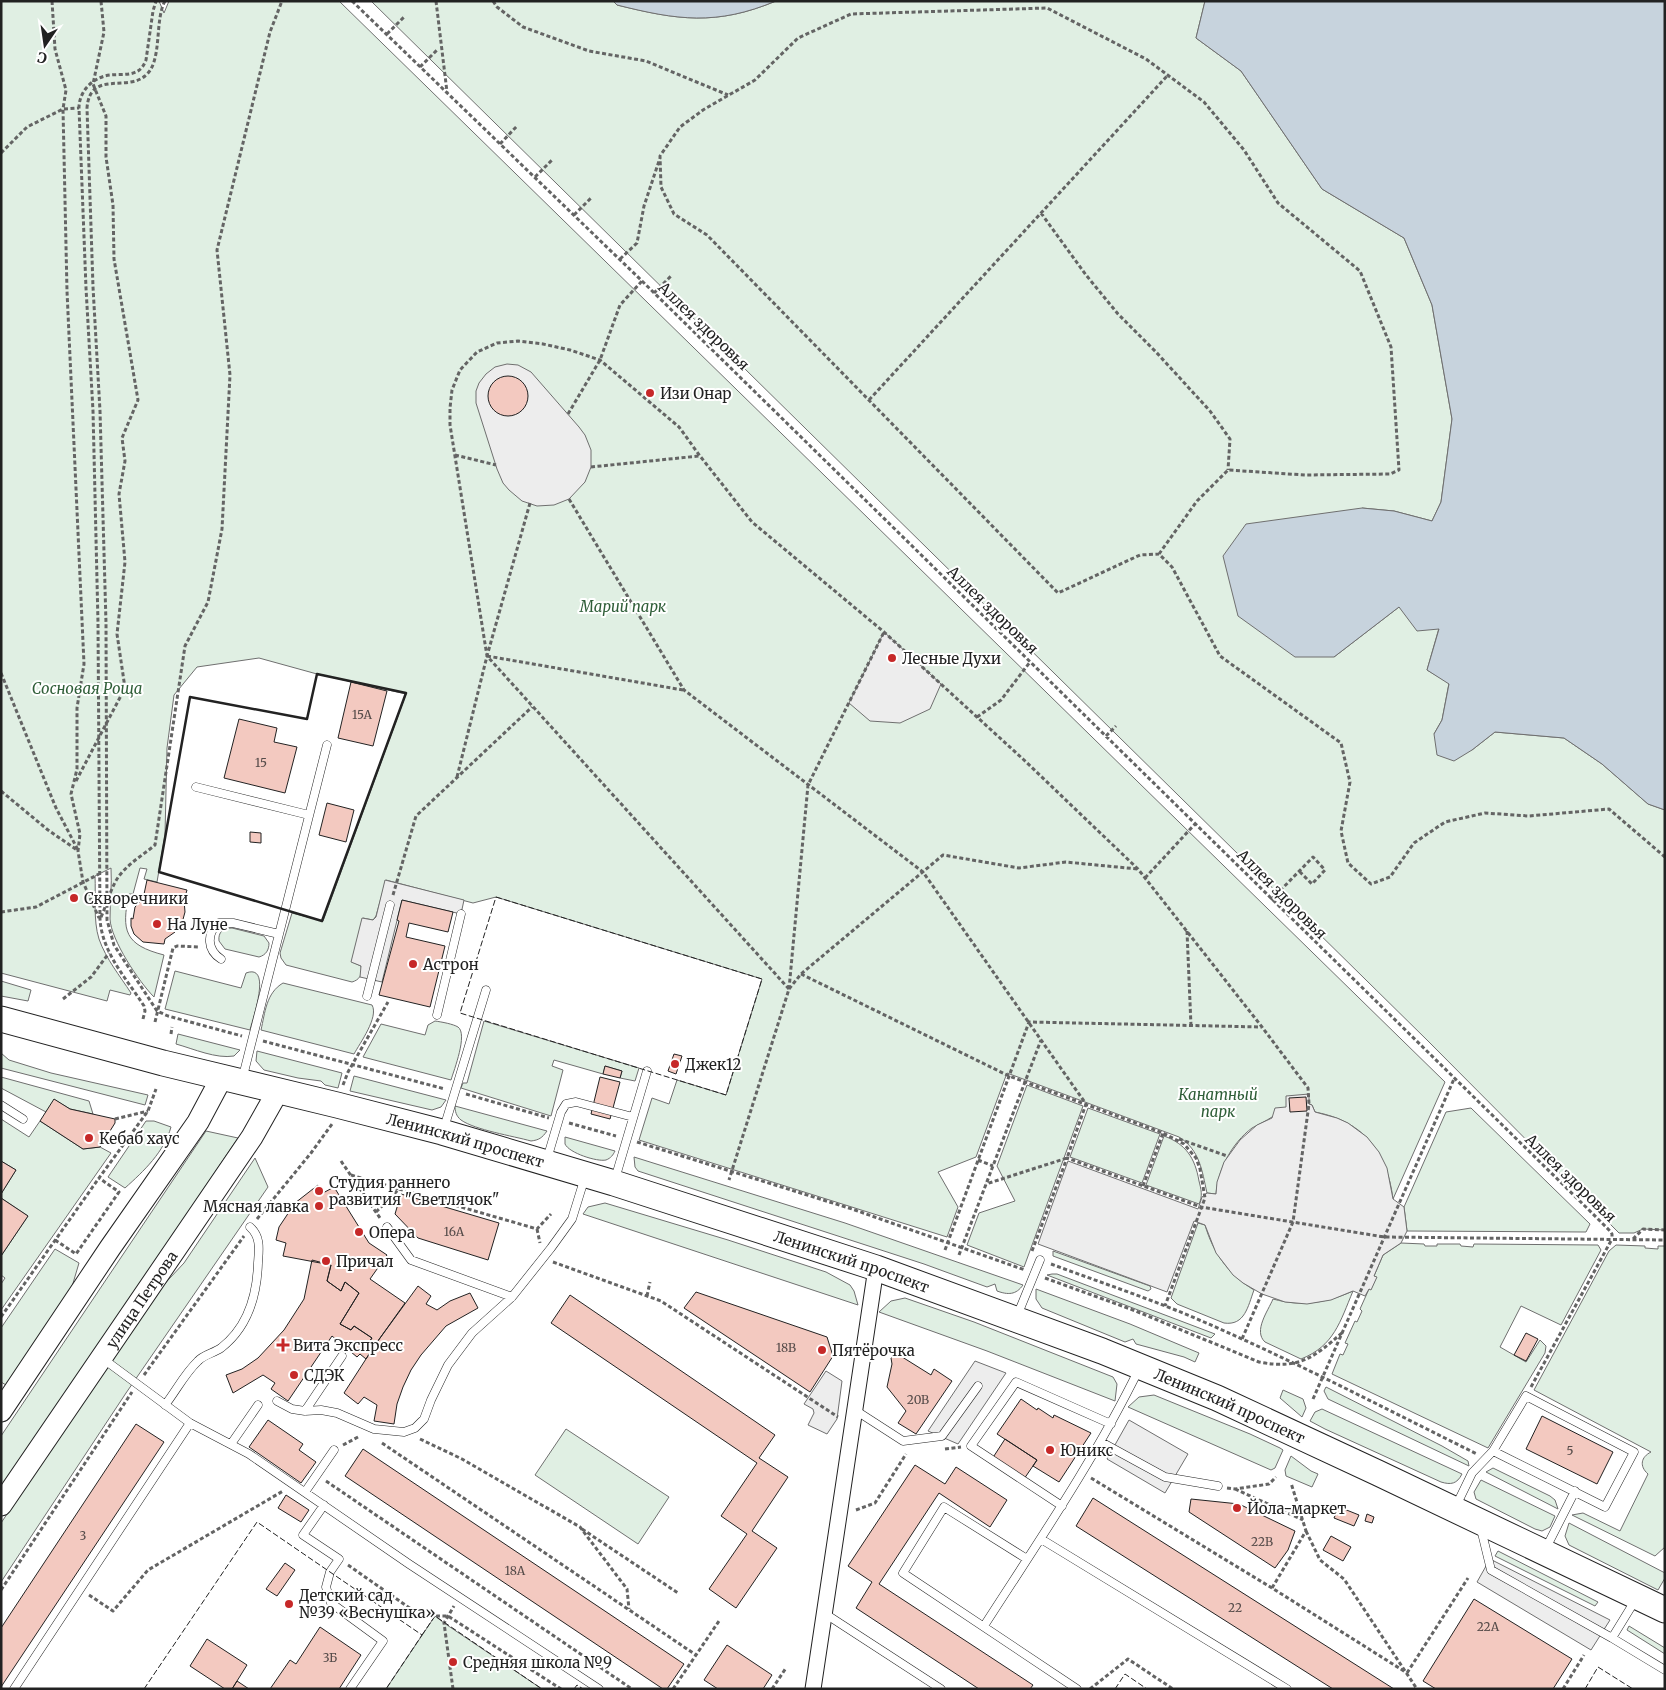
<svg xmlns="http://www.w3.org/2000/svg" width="1666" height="1690" font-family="Merriweather,serif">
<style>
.green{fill:#e0efe3;stroke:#6f6f6f}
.parking{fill:#ededed;stroke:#6f6f6f}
.water{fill:#c7d3dd;stroke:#6f6f6f}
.building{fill:#f3c9c0;stroke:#222}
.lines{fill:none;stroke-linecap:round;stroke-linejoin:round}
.lane-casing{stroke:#222;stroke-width:9}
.street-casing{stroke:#222;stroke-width:17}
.secondary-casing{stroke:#222;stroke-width:23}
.primary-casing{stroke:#222;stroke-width:27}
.path{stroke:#646464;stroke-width:3;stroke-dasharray:4 2.5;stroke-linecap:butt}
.lane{stroke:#fff;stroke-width:8}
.street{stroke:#fff;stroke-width:15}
.secondary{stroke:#fff;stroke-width:21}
.primary{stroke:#fff;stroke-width:25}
.fence{stroke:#222;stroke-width:1;stroke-dasharray:6 2.5;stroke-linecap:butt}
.wall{stroke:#222;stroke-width:2.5}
.poi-dot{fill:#c62828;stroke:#fff;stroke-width:2}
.labels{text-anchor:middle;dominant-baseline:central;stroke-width:4;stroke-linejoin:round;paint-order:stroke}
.number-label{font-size:12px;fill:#564c4a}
.street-label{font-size:15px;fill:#222;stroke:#fff}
.poi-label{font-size:15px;fill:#222;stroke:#fff;text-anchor:start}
.park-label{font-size:15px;font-style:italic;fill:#2f5e38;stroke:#fff}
</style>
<rect width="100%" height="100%" fill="#fff"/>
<!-- green -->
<path class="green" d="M1,1H159L164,13L169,1H339L1445,1082L1393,1199C1387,1151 1363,1121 1315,1112L1312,1105L1309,1104L1308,1094C1296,1101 1285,1110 1272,1117C1266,1121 1259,1124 1252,1128C1232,1143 1218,1169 1216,1194L1207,1193C1202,1171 1200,1150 1179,1137L1007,1073L976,1157L938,1172L958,1207L947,1237L639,1140L652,1098L669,1104L677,1080L726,1095L762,979L496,897L473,903L386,880L376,916L373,920L363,918L352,962L361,966C363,975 359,980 352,982L286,965L281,958L280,953L292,913L323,921L406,694L317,674L259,658L197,667L174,695L167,748L165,835L157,882L144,879L147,869L140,868L133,894H129C121,931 125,945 164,955L154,997C139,982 111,940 110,919C110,902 112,885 111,868L95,876C96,896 93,920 99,939C106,959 120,976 131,993L130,995L110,990L107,1001L1,973Z
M371,1H613L617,5C678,20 716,26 776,1H1205L1196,38L1241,71L1322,189L1404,238L1432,305L1452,419L1441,502L1432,521L1394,511L1362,508L1334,657L1399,607L1439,628L1427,670L1449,683L1442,720L1434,734L1472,750L1495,732L1564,738L1602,764L1648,804L1665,810V1230L1643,1229L1634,1233H1619L1428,1041Z
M232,928L264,936L269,943C269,950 266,955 259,957L225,949L219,941C218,932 223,928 232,928Z
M175,971L241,988L246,973C273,963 252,1020 250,1030L165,1009Z
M1,981L31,990L28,1001L1,996Z
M283,983L372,1005C379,1017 360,1043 354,1054L261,1030C265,1013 266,993 283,983Z
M435,1021C442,1022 453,1024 458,1027C468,1034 454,1070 451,1080L363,1057L381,1024L425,1035L428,1025Z
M484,1021L639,1068L635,1081L620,1078L622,1071L605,1066L603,1074L554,1060L552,1066L563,1070L551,1116L461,1088L463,1083H467Z
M178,1034L240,1050L234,1056C216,1059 194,1049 176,1044Z
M257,1051L342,1073L338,1088L325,1085L321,1081L298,1078L264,1070L256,1061Z
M1,1053L9,1060L51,1073L148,1095L145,1105L1,1068Z
M354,1076L446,1100L441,1107L432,1110L350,1091Z
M1,1077L89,1101L93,1114L70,1109L55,1100L46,1112L1,1088Z
M1027,1085L1083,1106L1024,1267L967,1245L979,1213L1015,1201L997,1166Z
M455,1106L547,1131C542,1138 539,1140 531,1141C513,1136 475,1130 461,1120C456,1116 455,1111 455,1106Z
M1088,1108L1160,1134L1142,1183L1070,1157Z
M1471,1108L1590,1224L1586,1232L1407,1231L1404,1207L1446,1112Z
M1,1119L29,1137L40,1121L83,1149L100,1147L111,1153L1,1310V1284L5,1278L1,1275V1256L28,1216L1,1198V1194L16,1170L1,1161Z
M146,1121H154L171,1127C164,1152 144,1171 125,1188L108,1177Z
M206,1131L238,1138L1,1490V1436Z
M1164,1136C1186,1144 1195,1158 1199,1181C1201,1189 1203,1196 1199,1204L1146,1185Z
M565,1137L615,1151C613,1155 611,1158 606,1160C597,1162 569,1153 565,1144Z
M634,1157L845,1223L1023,1285C1016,1295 1008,1295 997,1291L995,1284L987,1287L924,1264L638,1171L635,1167Z
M255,1158L268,1187L126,1393L1,1582V1523L156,1293L184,1263Z
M605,1203L728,1240L826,1272L850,1285L854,1291L858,1305L583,1214L588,1207Z
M1198,1223L1205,1225C1213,1253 1229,1275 1254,1290C1248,1306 1245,1326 1224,1323L1177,1304L1171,1298Z
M1401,1243L1424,1244L1425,1246H1437V1244H1460L1461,1246L1473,1247L1474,1244L1598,1245L1601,1250L1561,1325L1521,1306L1500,1347L1526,1362L1540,1340L1546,1346L1545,1353L1488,1448L1332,1374L1340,1354L1343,1355L1348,1344L1345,1343L1355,1321L1357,1322L1362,1311L1360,1309L1369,1289H1371L1376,1278L1374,1276L1383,1255Z
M1616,1245L1645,1246V1248L1658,1249V1246H1665V1547L1655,1556L1572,1515L1583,1513L1620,1531L1648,1474C1639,1466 1641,1457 1651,1452L1534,1390L1609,1251Z
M55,1249L79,1263L71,1290L6,1385L1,1382V1328Z
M1053,1251L1150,1286L1151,1289L1148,1291L1053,1256Z
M1052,1274H1057L1215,1334L1211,1338L1047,1275Z
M1036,1289L1130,1324L1199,1353L1195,1362L1184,1357L1136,1344L1133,1339L1125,1342L1042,1308L1036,1299Z
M1353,1291C1340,1322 1334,1346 1301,1359L1265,1342C1253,1331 1268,1311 1273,1299C1302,1307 1326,1303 1353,1291Z
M905,1298L974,1322L1113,1377L1117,1384L1115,1401L987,1351L879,1312L891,1301Z
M1326,1387L1442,1446L1468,1461L1469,1466L1328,1399L1324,1391Z
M1283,1390L1303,1399L1306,1408L1302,1417L1280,1398Z
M1154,1395L1250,1434L1280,1448L1283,1450L1275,1468L1271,1470L1128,1407L1139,1397Z
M1322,1409L1462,1474C1457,1484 1451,1485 1441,1482L1325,1429L1310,1421L1315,1412Z
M566,1429L669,1497L638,1544L535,1475Z
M1291,1456L1311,1471L1318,1474L1312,1487L1286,1476L1285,1470Z
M1493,1468L1550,1496L1555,1500L1558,1509L1486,1472Z
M1481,1480L1555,1516L1550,1527L1542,1531L1535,1529L1476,1499L1474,1492Z
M1569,1523L1665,1573V1578L1658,1590L1569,1545L1565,1536Z
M1498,1551L1598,1602L1595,1606L1495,1556Z
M435,1616L444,1623L542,1689H386Z
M1629,1626L1665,1648V1654L1627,1630Z"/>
<!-- parking -->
<path class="parking" d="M507,364L518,365L531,372L579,427L585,435L591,450V467L585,482L569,499L554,505L537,506L522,501L509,490L503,483L497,469L476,403V391L479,383L486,374L495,367Z
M884,632L941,684L930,709L900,723L870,721L849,703Z
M385,880L464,900L461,914L402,900L382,982L360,977L361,966L351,962L362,918L373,920L376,917Z
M1309,1094V1104L1312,1105L1315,1112L1337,1118L1348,1123L1367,1137L1379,1152L1387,1168L1393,1199L1404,1207L1407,1231L1401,1243L1383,1255L1374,1276L1377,1277L1371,1290L1369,1289L1365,1296L1353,1291L1331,1300L1307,1304L1285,1302L1262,1294L1243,1283L1233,1275L1216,1253L1205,1225L1194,1221L1167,1292L1038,1244L1068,1161L1198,1209L1202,1197L1207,1193L1216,1194L1217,1182L1224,1162L1240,1140L1257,1125L1272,1118L1275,1108L1286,1107V1096Z
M975,1361L1006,1373L958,1444L928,1431Z
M826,1371L842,1381L837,1419L827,1434L808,1425L814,1413L813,1409L804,1404Z
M1129,1420L1188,1454L1165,1493L1107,1459Z
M1490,1559L1610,1620L1591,1650L1477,1582Z"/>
<!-- water -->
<path class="water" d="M613,1H776C716,26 677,20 617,5Z
M1205,1H1665V810L1648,804L1602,764L1564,738L1495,732L1472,750L1454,761L1437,755L1434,734L1442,720L1449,684L1427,670L1439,629L1417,631L1399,607L1334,657H1295L1238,616L1223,556L1246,524L1362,508L1394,511L1432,521L1441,502L1452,419L1432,305L1404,238L1322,189L1241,71L1196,38Z"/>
<!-- building -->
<path class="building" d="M488 396a20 20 0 1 1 40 0a20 20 0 1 1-40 0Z
M351,682L387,691L373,746L338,738Z
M239,719L277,728L274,742L297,747L285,793L224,778Z
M327,803L354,810L346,842L319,835Z
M250,832L261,833V843L250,842Z
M147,880L187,890L184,900L185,912L182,923L175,932L165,939L164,944L143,942L134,934L131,926V918L133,919L135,907L143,899Z
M402,900L453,912L448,932L409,923L406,937L445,946L430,1007L379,995L399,921L397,920Z
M674,1054L682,1056L676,1074L668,1071Z
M605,1066L622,1071L620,1078L603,1074Z
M600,1077L620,1082L610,1119L591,1114Z
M1306,1097L1307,1111L1290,1112L1289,1098Z
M54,1099L70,1109L115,1119V1123L100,1147L83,1149L40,1121Z
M1,1161L16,1170L1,1194Z
M318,1185L323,1193L334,1187L369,1243L387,1255L370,1279L405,1303L375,1345L369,1342L372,1338L354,1326L351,1330L340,1324L359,1293L345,1282L341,1291L327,1281L331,1265L283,1256L286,1243L276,1240L279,1227L295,1203Z
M401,1194L499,1223L488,1260L418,1238L395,1214Z
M1,1198L28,1216L1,1256Z
M312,1260L331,1265L327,1281L341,1291L345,1282L359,1293L340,1324L351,1330L354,1326L372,1338L369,1342L375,1345L366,1359L360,1354L357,1357L332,1336L288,1401L271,1389L275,1383L263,1375L233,1393L226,1375L242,1369L258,1358L284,1330L304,1299Z
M418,1286L431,1296L426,1304L437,1310L450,1301L470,1293L478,1308L446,1326L421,1355L411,1370L403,1387L397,1404L394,1424L374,1421L377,1405L364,1397L358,1404L344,1393L375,1345Z
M696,1292L827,1337L833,1356L810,1392L684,1308Z
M570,1295L775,1435L759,1458L788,1477L752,1531L777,1548L736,1608L709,1589L747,1534L721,1516L757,1463L551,1323Z
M1526,1333L1538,1339L1526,1361L1514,1355Z
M895,1354L899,1355L931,1375L934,1369L952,1381L916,1434L898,1423L906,1411L887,1387L892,1364L891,1358Z
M1021,1399L1037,1410L1038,1408L1053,1418L1054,1415L1091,1433L1059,1482L1033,1466L1037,1460L997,1434Z
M1542,1416L1613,1452L1597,1484L1526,1449Z
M268,1420L303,1444L299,1450L316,1462L301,1483L249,1447Z
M136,1424L164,1442L1,1687V1628Z
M1005,1439L1037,1460L1024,1479L992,1459Z
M363,1449L684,1664L667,1689H663L345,1476Z
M915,1465L945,1484L956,1467L1007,1500L990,1527L939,1493L879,1584L1033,1685L1030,1689H979L856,1608L872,1582L848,1566Z
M286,1495L309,1510L301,1522L278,1508Z
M1093,1498L1394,1689H1333L1076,1526Z
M1191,1499L1239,1504L1295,1531L1288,1550L1275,1568L1189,1512Z
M1339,1507L1359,1515L1354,1526L1334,1518Z
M1367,1514L1374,1517L1372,1523L1365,1521Z
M1331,1536L1351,1547L1343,1561L1323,1550Z
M285,1563L295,1570L277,1596L266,1589Z
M1474,1599L1572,1659L1553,1689H1436L1423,1681Z
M320,1627L361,1655L339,1689H270L290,1660L296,1664Z
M207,1639L247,1665L232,1689H225L190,1666Z
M727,1645L772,1675L763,1689H718L704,1680Z
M237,1681L249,1689H232Z"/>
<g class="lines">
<defs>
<path id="lane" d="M196,787L309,815
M221,959C207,950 206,933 219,923H233L279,934
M367,996L390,905
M437,1015L461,914
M242,1080L327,745
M1,1105L23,1119
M444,1128L486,990
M547,1159L561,1112L566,1104L576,1102L633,1117
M615,1179L647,1071
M387,1227L411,1260L512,1297
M1017,1316L1040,1260
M102,1358L190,1423L249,1454L409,1564L599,1689
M277,1401L292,1409L305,1411L321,1410L337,1413L374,1429L404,1432L415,1428L424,1419L431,1400L448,1365L472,1333L512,1297L551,1248L572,1219L585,1177
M165,1405C176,1391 185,1373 198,1361C203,1355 214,1353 221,1348C248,1327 257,1296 258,1263C259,1249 261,1237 250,1227
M855,1410L903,1441L942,1436L978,1386
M305,1411L342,1356
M1101,1442L1165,1477L1218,1486
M231,1444L258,1405
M305,1492L334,1450
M324,1505L303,1535L339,1559L330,1572L326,1587L331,1603L383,1641L350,1689
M1062,1506L971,1446L1016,1382L1111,1424
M1456,1506L1472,1473L1493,1451L1526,1396L1634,1452L1605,1507L1493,1451
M1481,1529L1491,1570L1612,1638L1665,1670
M1041,1539L1287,1689
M1545,1550L1575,1491
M1027,1559L944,1507L903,1573L1077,1689
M824,1613L941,1689
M984,1626C1038,1542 1095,1459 1139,1369
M1612,1638L1636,1599
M14,1689L190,1423"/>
<path id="street" d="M813,1689L876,1268"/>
<g id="secondary">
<path d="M1,1411L110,1248L198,1122L222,1077"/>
<path id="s1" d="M1,1505L252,1137L278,1091"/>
</g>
<g id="primary">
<path id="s2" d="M1,1019L163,1063L337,1105L442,1132L614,1183L876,1268L1102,1351L1217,1398L1378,1473L1665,1610"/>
</g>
</defs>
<!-- lane casing -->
<use href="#lane" class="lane-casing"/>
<!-- street casing -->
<use href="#street" class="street-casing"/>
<!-- secondary casing -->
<use href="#secondary" class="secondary-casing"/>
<!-- primary casing -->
<use href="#primary" class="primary-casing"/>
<!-- path -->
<path class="path" d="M52,1L55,49L66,90L63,109L67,291L84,664L77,708V769L71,794L80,834L78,851L83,882L99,918
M165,1C154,21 163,62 145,76C126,92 90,70 87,108L93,287L100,411L106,623L107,920L114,945L157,1011L168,1016L242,1036
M352,1L642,281L1592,1213L1610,1231L1612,1234V1239
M436,1L447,92
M493,1L497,7L523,27L589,51L646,61L728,95
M387,34L404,17
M420,67L438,49
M500,144L517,126
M1,153L27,127L63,109L79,108
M535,177L552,160
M1041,213L1086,275L1118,314L1156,352L1210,411L1230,439L1228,470
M574,215L591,198
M620,259L637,243L644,206L660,158
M654,293L671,276
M869,400L1168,75
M568,414L600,360L620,305L642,281
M455,455L496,465
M591,467L699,456
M569,499L684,690L923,872L1086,1104L1067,1158L986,1184
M530,503L487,656L789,989L729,1180
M1159,554L1197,501L1228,470L1305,475L1390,474L1399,470L1391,347L1360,271L1278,203L1244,150L1204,102L1146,59L1047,8L851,14L798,38L755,80L703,110L680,127L660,156L661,187L674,214L707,235L1058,593L1140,555L1159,554L1172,567L1220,656L1341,743L1350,782L1341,831L1348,863L1371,884L1390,877L1414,843L1445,822L1485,813L1529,816L1609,809L1665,857
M487,656L683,690
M1,673L56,808L78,850
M977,717L1001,700L1030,662
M1106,736L1116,726
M457,777L487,656L450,425V408L452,390L460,370L477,352L497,343L518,341L543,344L570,350L600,360L679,427L700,456L752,522L884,632L1024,760L1138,869L1262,1027L1308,1088L1309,1104L1293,1222L1242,1339
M76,781L125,688L117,634L125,562L119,494L125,461L122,438L138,400L114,259L113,205L106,157V116L93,84L104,32L101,1
M1,791L48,830L77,850
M1145,878L1195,824
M393,895L416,816L532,707
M1271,900L1313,857L1325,870L1312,884L1299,871
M1,912L36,907L99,874
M101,917C107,904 111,887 119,876C129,863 143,855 155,845L185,646L208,602L222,529L230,375L217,250L270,32L282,1
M1187,931L1191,1026
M801,974L1009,1076L1163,1133L1184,1144L1196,1158L1200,1169L1205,1198L1165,1306
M789,989L801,974L943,855L1019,868L1066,862L1138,869
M789,989L808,785L884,632
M63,999L91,977L109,953
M143,1019L145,1011L144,1006C127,979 102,953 100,919L98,623L93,411L86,288L79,108C79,93 90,80 105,76C120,72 139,80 146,60L153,11L156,1
M155,1022L173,948L177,946L200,947
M171,1034L172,1027
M263,1041L445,1089
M343,1085L348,1072L388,1002
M466,1094L549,1118
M115,1119L148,1111
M569,1123L616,1136
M1179,1139L1227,1156
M637,1142L852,1209L1025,1270
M978,1160L993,1166
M341,1161L380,1218
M351,1175L399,1189L402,1178
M1143,1186L1163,1133
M376,1212L399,1189L537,1229L551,1214
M257,1219L311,1153L332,1124
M537,1229L540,1243
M1633,1239L1643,1229L1665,1230
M55,1240L76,1254L119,1192L99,1178
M945,1250L1029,1022L1262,1027
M1032,1251L1067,1158L1201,1207L1384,1237L1665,1240
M959,1255L1041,1040
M553,1262L661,1301L838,1417
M1051,1264C1102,1283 1154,1300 1204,1322C1296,1362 1386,1409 1477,1454
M1045,1278L1133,1310L1259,1362C1300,1370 1314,1357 1343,1332
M647,1296L650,1282
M1,1317L99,1178L148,1111L156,1089
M144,1375L244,1236
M1531,1387L1612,1239
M1313,1399L1454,1079
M420,1439L462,1459L580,1527L627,1589L629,1609
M382,1443L696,1655
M343,1445L360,1436
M945,1449L961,1447
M1091,1478L1272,1588L1407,1673
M326,1481L632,1689
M1227,1488L1235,1489L1269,1484L1276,1477
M1235,1489L1303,1520
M856,1510L875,1503L906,1454
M582,1529L678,1593
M1306,1531L1320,1560L1344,1579L1417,1689
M348,1565L421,1616H448L561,1689
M1272,1588L1306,1531L1291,1483
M1,1590L132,1392
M89,1595L113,1611L148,1570L283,1491
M1407,1673L1468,1578
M453,1689L444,1623L454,1606
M673,1689L719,1621
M772,1689L786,1668
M1090,1689L1128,1659L1173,1689
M1563,1689L1584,1655"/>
<!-- lane -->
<use href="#lane" class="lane"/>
<!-- street -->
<use href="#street" class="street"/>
<!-- secondary -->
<use href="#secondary" class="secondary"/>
<!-- primary -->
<use href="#primary" class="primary"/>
<!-- fence -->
<path class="fence" d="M496,897L762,979L726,1095L460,1013Z
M422,1635L435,1616L542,1689
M144,1689L257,1522L422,1635L386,1689
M574,1689L577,1685L583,1689
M1115,1689L1125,1674L1147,1689
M1585,1689L1598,1667L1633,1689"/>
<!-- wall -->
<path class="wall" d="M317,674L406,693L322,921L159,872L190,697L307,719Z"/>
</g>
<!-- markers -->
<g class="poi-dot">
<circle cx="650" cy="393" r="5"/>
<circle cx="892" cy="658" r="5"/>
<circle cx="74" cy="898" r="5"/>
<circle cx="157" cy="924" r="5"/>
<circle cx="413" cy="964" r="5"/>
<circle cx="675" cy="1064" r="5"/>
<circle cx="89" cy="1138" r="5"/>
<circle cx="319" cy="1191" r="5"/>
<circle cx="319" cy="1206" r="5"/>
<circle cx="359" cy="1232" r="5"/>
<circle cx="326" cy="1261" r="5"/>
<path d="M280.5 1337.5h5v5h5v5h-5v5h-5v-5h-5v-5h5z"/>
<circle cx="822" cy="1350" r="5"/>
<circle cx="294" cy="1375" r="5"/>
<circle cx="1050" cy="1450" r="5"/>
<circle cx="1237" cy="1508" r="5"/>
<circle cx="289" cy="1604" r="5"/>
<circle cx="453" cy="1662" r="5"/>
</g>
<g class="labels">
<!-- number labels -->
<g class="number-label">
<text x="362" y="714">15А</text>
<text x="261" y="762">15</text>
<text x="454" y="1231">16А</text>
<text x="786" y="1347">18В</text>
<text x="918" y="1399">20В</text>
<text x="1570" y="1450">5</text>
<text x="83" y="1535">3</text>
<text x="1262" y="1541">22В</text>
<text x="515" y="1570">18А</text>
<text x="1235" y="1607">22</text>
<text x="1488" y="1626">22А</text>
<text x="330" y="1657">3Б</text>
</g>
<!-- street labels -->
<g class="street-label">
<text transform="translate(704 326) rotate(44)">Аллея здоровья</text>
<text transform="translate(993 610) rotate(44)">Аллея здоровья</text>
<text transform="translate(1282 894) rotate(45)">Аллея здоровья</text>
<text stroke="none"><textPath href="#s2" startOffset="480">Ленинский проспект</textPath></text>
<text transform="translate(1571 1178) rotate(44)">Аллея здоровья</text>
<text stroke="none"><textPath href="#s2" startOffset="885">Ленинский проспект</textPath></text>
<text stroke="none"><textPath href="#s1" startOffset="249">улица Петрова</textPath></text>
<text stroke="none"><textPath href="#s2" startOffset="1290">Ленинский проспект</textPath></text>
</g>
<!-- poi labels -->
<g class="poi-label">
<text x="660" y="393">Изи Онар</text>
<text x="902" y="658">Лесные Духи</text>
<text x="84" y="898">Скворечники</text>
<text x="167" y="924">На Луне</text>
<text x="423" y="964">Астрон</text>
<text x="685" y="1064">Джек12</text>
<text x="99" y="1138">Кебаб хаус</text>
<text x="329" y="1182">Студия раннего<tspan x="329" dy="17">развития "Светлячок"</tspan></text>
<text x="309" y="1206" text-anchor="end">Мясная лавка</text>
<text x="369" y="1232">Опера</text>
<text x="336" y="1261">Причал</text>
<text x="293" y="1345">Вита Экспресс</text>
<text x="832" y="1350">Пятёрочка</text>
<text x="304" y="1375">СДЭК</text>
<text x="1060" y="1450">Юникс</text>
<text x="1247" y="1508">Йола-маркет</text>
<text x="299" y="1595">Детский сад<tspan x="299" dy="17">№39 «Веснушка»</tspan></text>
<text x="463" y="1662">Средняя школа №9</text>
</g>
<!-- park labels -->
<g class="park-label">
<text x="623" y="606">Марий парк</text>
<text x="87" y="688">Сосновая Роща</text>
<text x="1218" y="1094">Канатный<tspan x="1218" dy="17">парк</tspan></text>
</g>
</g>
<!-- border -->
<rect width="1666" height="1690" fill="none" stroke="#222222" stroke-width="5"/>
<!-- north arrow -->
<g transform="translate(45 45) rotate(193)" stroke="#ffffff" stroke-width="4" paint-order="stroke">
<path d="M0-4L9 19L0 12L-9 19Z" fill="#222222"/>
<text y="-8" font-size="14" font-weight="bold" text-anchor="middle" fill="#222222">С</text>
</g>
</svg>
